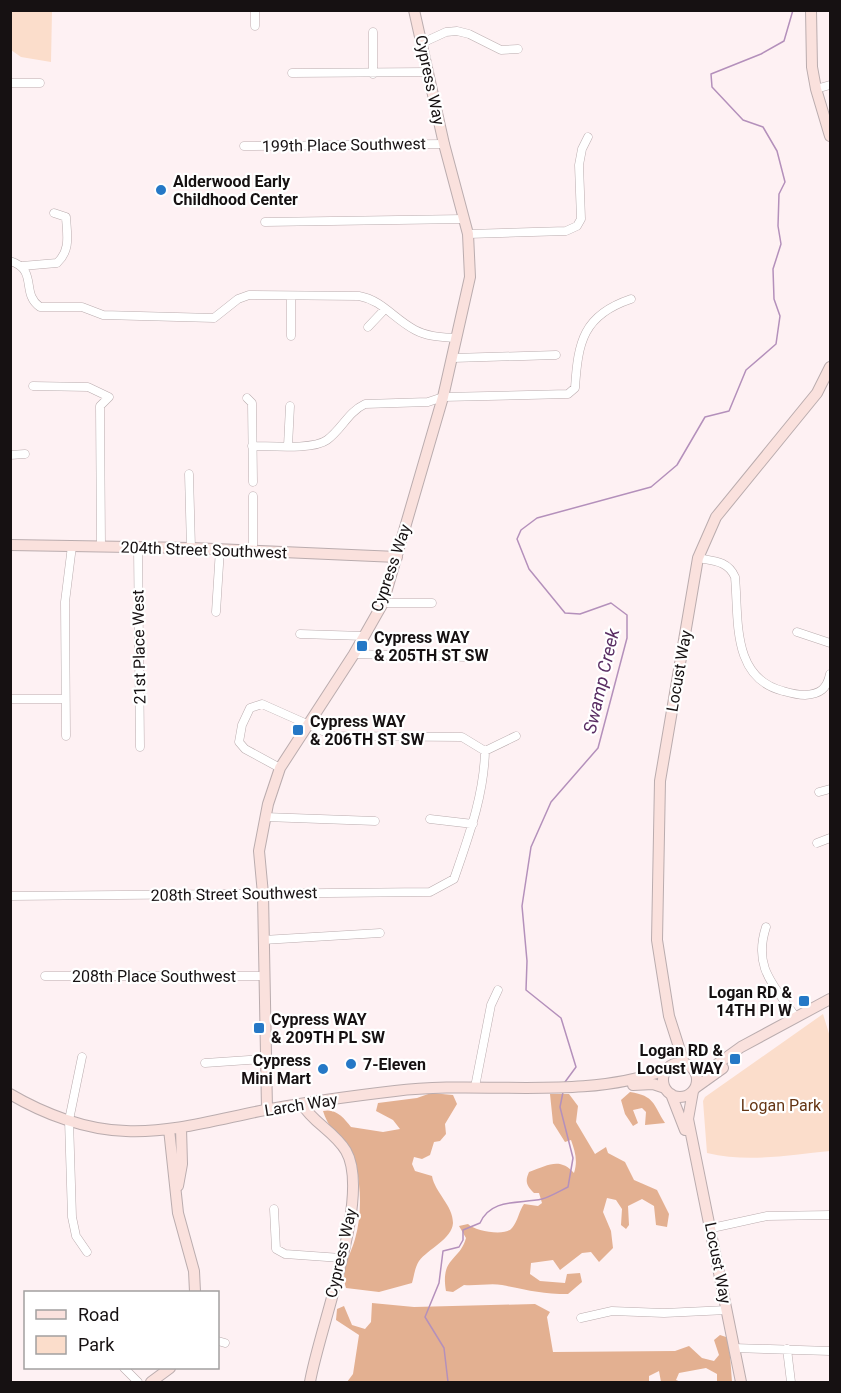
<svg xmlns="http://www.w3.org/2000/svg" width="841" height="1393" font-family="Roboto,sans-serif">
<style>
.green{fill:#fbddcb}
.forest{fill:#e3b091}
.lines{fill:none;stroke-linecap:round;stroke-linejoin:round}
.stream{stroke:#b490bb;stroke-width:1.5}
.street-casing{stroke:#baacae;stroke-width:9}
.secondary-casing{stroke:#baacae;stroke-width:12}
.street{stroke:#fff;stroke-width:8}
.secondary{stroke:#fae1dd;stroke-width:10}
.poi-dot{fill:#2578c6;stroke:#fff;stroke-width:2}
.labels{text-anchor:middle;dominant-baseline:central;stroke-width:4.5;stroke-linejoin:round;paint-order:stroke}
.street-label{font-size:16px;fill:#161112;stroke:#fff}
.poi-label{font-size:16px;font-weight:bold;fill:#161112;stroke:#fff;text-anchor:start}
.park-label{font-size:16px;fill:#653514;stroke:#fff}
.water-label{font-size:18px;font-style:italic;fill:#5a2e64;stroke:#fff}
</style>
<rect width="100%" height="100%" fill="#fef1f3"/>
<!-- green -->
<path class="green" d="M10,11H52L51,62L21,57L11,50Z
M823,1014L830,1037V1151C789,1155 748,1163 707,1153L703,1101L705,1097Z"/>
<!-- forest -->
<path class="forest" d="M630,1092C655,1096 653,1104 665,1123L645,1125L646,1112L642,1108L633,1110L638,1123L633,1126L625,1114L621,1100Z
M431,1093L453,1095L457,1104L445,1124L446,1134L440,1141L434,1142L430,1155L422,1159L414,1157L412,1164L415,1171L432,1176C435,1193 453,1205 453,1223C452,1239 428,1249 419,1261C415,1267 414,1276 412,1283L379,1292L346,1288C340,1269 350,1257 355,1239C360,1222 361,1202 359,1184C357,1147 332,1140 323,1111C336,1108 344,1118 351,1127L383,1132L400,1129L393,1120L376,1111L378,1103L417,1098Z
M550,1094H569L578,1106L576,1122L595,1154L606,1147L608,1153L625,1162L634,1180L657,1190L669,1214L667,1227L656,1225L654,1206L642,1199L628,1206L629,1225L626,1229L621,1225L622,1209L616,1200L607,1198L603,1212L611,1231L613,1248L599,1262L591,1252L582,1253L560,1270L553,1260L531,1263L530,1274L540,1281L565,1283L567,1274L580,1273L582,1282L568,1294C542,1294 527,1290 502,1285C491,1283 476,1286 464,1285L453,1292L446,1291C440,1257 460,1261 466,1238L459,1226L468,1224C475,1231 505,1237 512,1228C518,1221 519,1211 524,1204L538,1206L542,1203L539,1193H534C526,1185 525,1181 529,1172C548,1165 560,1157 574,1173C578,1161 575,1151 571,1140L565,1142L553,1123Z
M372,1303L414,1307L535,1304L550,1312L547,1317L553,1352L675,1351L689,1346L702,1358L714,1361L719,1355L714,1340L720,1335L726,1337L729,1342L732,1382H717V1374L706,1368L679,1373L676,1380L681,1382H661L659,1371L649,1376V1382H347L353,1374L359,1335L336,1320L337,1309L344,1306L352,1325L365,1329L371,1322Z"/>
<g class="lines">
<!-- stream -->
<path class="stream" d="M565,1082L576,1067L561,1018L526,990L527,961L522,906L531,847L551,802L598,748L627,638V615L611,603L580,614L565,613L529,569L517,539L521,530L537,518L651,487L677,465L705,417L729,411L746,370L776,344L780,316L774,299L773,269L781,244L778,226L779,194L785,182L777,151L763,127L743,120L712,87L711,74L761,54L784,41L793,10
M448,1382L444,1348L425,1317L439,1283L443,1251L459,1247L463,1240V1230L480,1223C491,1198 519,1204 542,1199C550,1197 560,1191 568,1187L573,1158L560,1107L563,1092"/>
<defs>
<path id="street" d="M255,26V10
M373,32V74
M422,43L446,32L457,31L469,34L501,50L518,49
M292,73L429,72
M10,83H40
M816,89L830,85
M244,146L444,144
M265,222L464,219
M468,234L566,231L577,226L581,219L579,165L582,149L588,137
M10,261C39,270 20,293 40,307H82L103,315L214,318L238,299L249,295L359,296C382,300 394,319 415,330C428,337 443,337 457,338
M22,266L57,263C71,250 67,235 66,217L54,213
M368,327L385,309
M291,336V296
M453,358L556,355
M33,386L88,387L109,397L100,406L101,546
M247,398L252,403L253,482
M252,446C271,446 313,450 327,440C342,429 348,412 365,404L428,402L443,397L568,394L575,388C578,342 583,315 631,299
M288,446L290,406
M10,455L25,454
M189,474L191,548
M253,496V552
M138,547L140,747
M698,558C714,561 728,561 735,577C739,619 731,678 783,691C790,693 798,695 805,695C820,694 827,689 830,674
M383,603H432
M216,612L220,549
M797,632L830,643
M300,634L364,636
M354,654L466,657
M10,699H64
M66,736L65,602L72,546
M280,768L245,749L239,742L242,725L250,708L262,704L334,736L462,737L485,751L516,736
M819,792L830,789
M265,817L375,821
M430,819L473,824
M817,843L830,838
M10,896L430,892L454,879C468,838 484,796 485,751
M766,927C753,967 773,984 795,1016
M263,940L380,933
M45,976H263
M82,1057L69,1120L72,1217L76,1236L87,1252
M205,1063L265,1059
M475,1087L491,1005L498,990
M274,1209L276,1249L285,1254L341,1258
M712,1228L767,1216L830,1215
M581,1318L612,1311L664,1313L727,1310
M218,1341L225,1343
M734,1348L830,1351
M787,1349L791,1382
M124,1368L138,1382"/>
<path id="secondary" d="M811,10L812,67L816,89L830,136
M10,545L191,548L397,557
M663 1080a17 17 0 1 1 34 0a17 17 0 1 1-34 0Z
M684,1063L669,1016L657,940L660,781L698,558L716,517L817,393L830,367
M694,1070H709L741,1047L830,999
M633,1085L653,1084L665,1088
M695,1088L723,1068
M693,1091L688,1119L741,1382
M10,1094C44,1114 86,1130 126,1131C173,1133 219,1119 265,1110C308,1102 352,1096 395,1091C484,1080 580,1101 665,1070
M671,1094L685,1130
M302,1104C313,1123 334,1131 346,1151C372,1196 319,1328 310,1382
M267,1109L263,894L259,851L268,804L280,768L354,654L383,603L443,397L470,277L468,234L444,144L414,10
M169,1129L178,1213L194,1271L195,1292
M178,1186L182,1164L181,1128
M151,1382L170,1368"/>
</defs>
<!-- street casing -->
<use href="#street" class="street-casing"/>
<!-- secondary casing -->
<use href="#secondary" class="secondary-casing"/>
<!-- street -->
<use href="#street" class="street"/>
<!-- secondary -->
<use href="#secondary" class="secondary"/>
</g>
<!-- markers -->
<g class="poi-dot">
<circle cx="161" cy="190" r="6"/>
<rect x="356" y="640" width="12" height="12" rx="3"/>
<rect x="292" y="724" width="12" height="12" rx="3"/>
<rect x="798" y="995" width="12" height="12" rx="3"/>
<rect x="253" y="1022" width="12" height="12" rx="3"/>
<rect x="729" y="1053" width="12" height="12" rx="3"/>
<circle cx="351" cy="1064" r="6"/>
<circle cx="323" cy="1069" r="6"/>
</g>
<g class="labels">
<!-- street labels -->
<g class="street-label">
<text transform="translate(430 80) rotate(78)">Cypress Way</text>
<text transform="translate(344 145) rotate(-1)">199th Place Southwest</text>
<text transform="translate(204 550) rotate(2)">204th Street Southwest</text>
<text transform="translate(391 568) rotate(-71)">Cypress Way</text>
<text transform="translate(139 647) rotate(-91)">21st Place West</text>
<text transform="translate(679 671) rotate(-80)">Locust Way</text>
<text transform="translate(234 894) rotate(-1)">208th Street Southwest</text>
<text x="154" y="976">208th Place Southwest</text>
<text transform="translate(301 1105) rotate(-9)">Larch Way</text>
<text transform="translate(341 1253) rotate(-77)">Cypress Way</text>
<text transform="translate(718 1263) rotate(79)">Locust Way</text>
</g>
<!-- poi labels -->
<g class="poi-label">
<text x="173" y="181">Alderwood Early<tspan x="173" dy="18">Childhood Center</tspan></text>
<text x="374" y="637">Cypress WAY<tspan x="374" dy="18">&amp; 205TH ST SW</tspan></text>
<text x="310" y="721">Cypress WAY<tspan x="310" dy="18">&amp; 206TH ST SW</tspan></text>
<text x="792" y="992" text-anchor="end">Logan RD &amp;<tspan x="792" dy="18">14TH Pl W</tspan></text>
<text x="271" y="1019">Cypress WAY<tspan x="271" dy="18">&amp; 209TH PL SW</tspan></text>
<text x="723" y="1050" text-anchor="end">Logan RD &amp;<tspan x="723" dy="18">Locust WAY</tspan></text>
<text x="311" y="1060" text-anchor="end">Cypress<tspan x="311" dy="18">Mini Mart</tspan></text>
<text x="363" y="1064">7-Eleven</text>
</g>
<!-- park labels -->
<g class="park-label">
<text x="781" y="1105">Logan Park</text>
</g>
<!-- water labels -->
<g class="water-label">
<text transform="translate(601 681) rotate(-77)">Swamp Creek</text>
</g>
</g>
<!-- border -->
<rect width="841" height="1393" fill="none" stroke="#161112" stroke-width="24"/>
<!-- legend -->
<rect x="24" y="1291" width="195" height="78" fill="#ffffff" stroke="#a2a0a0" stroke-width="1.5"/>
<rect x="36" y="1310" width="30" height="9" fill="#fae1dd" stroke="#a2a0a0" stroke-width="1.5"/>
<text x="78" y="1321" font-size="18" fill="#161112">Road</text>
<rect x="36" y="1336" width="30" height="18" fill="#fbddcb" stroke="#a2a0a0" stroke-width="1.5"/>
<text x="78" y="1351" font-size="18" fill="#161112">Park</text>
</svg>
